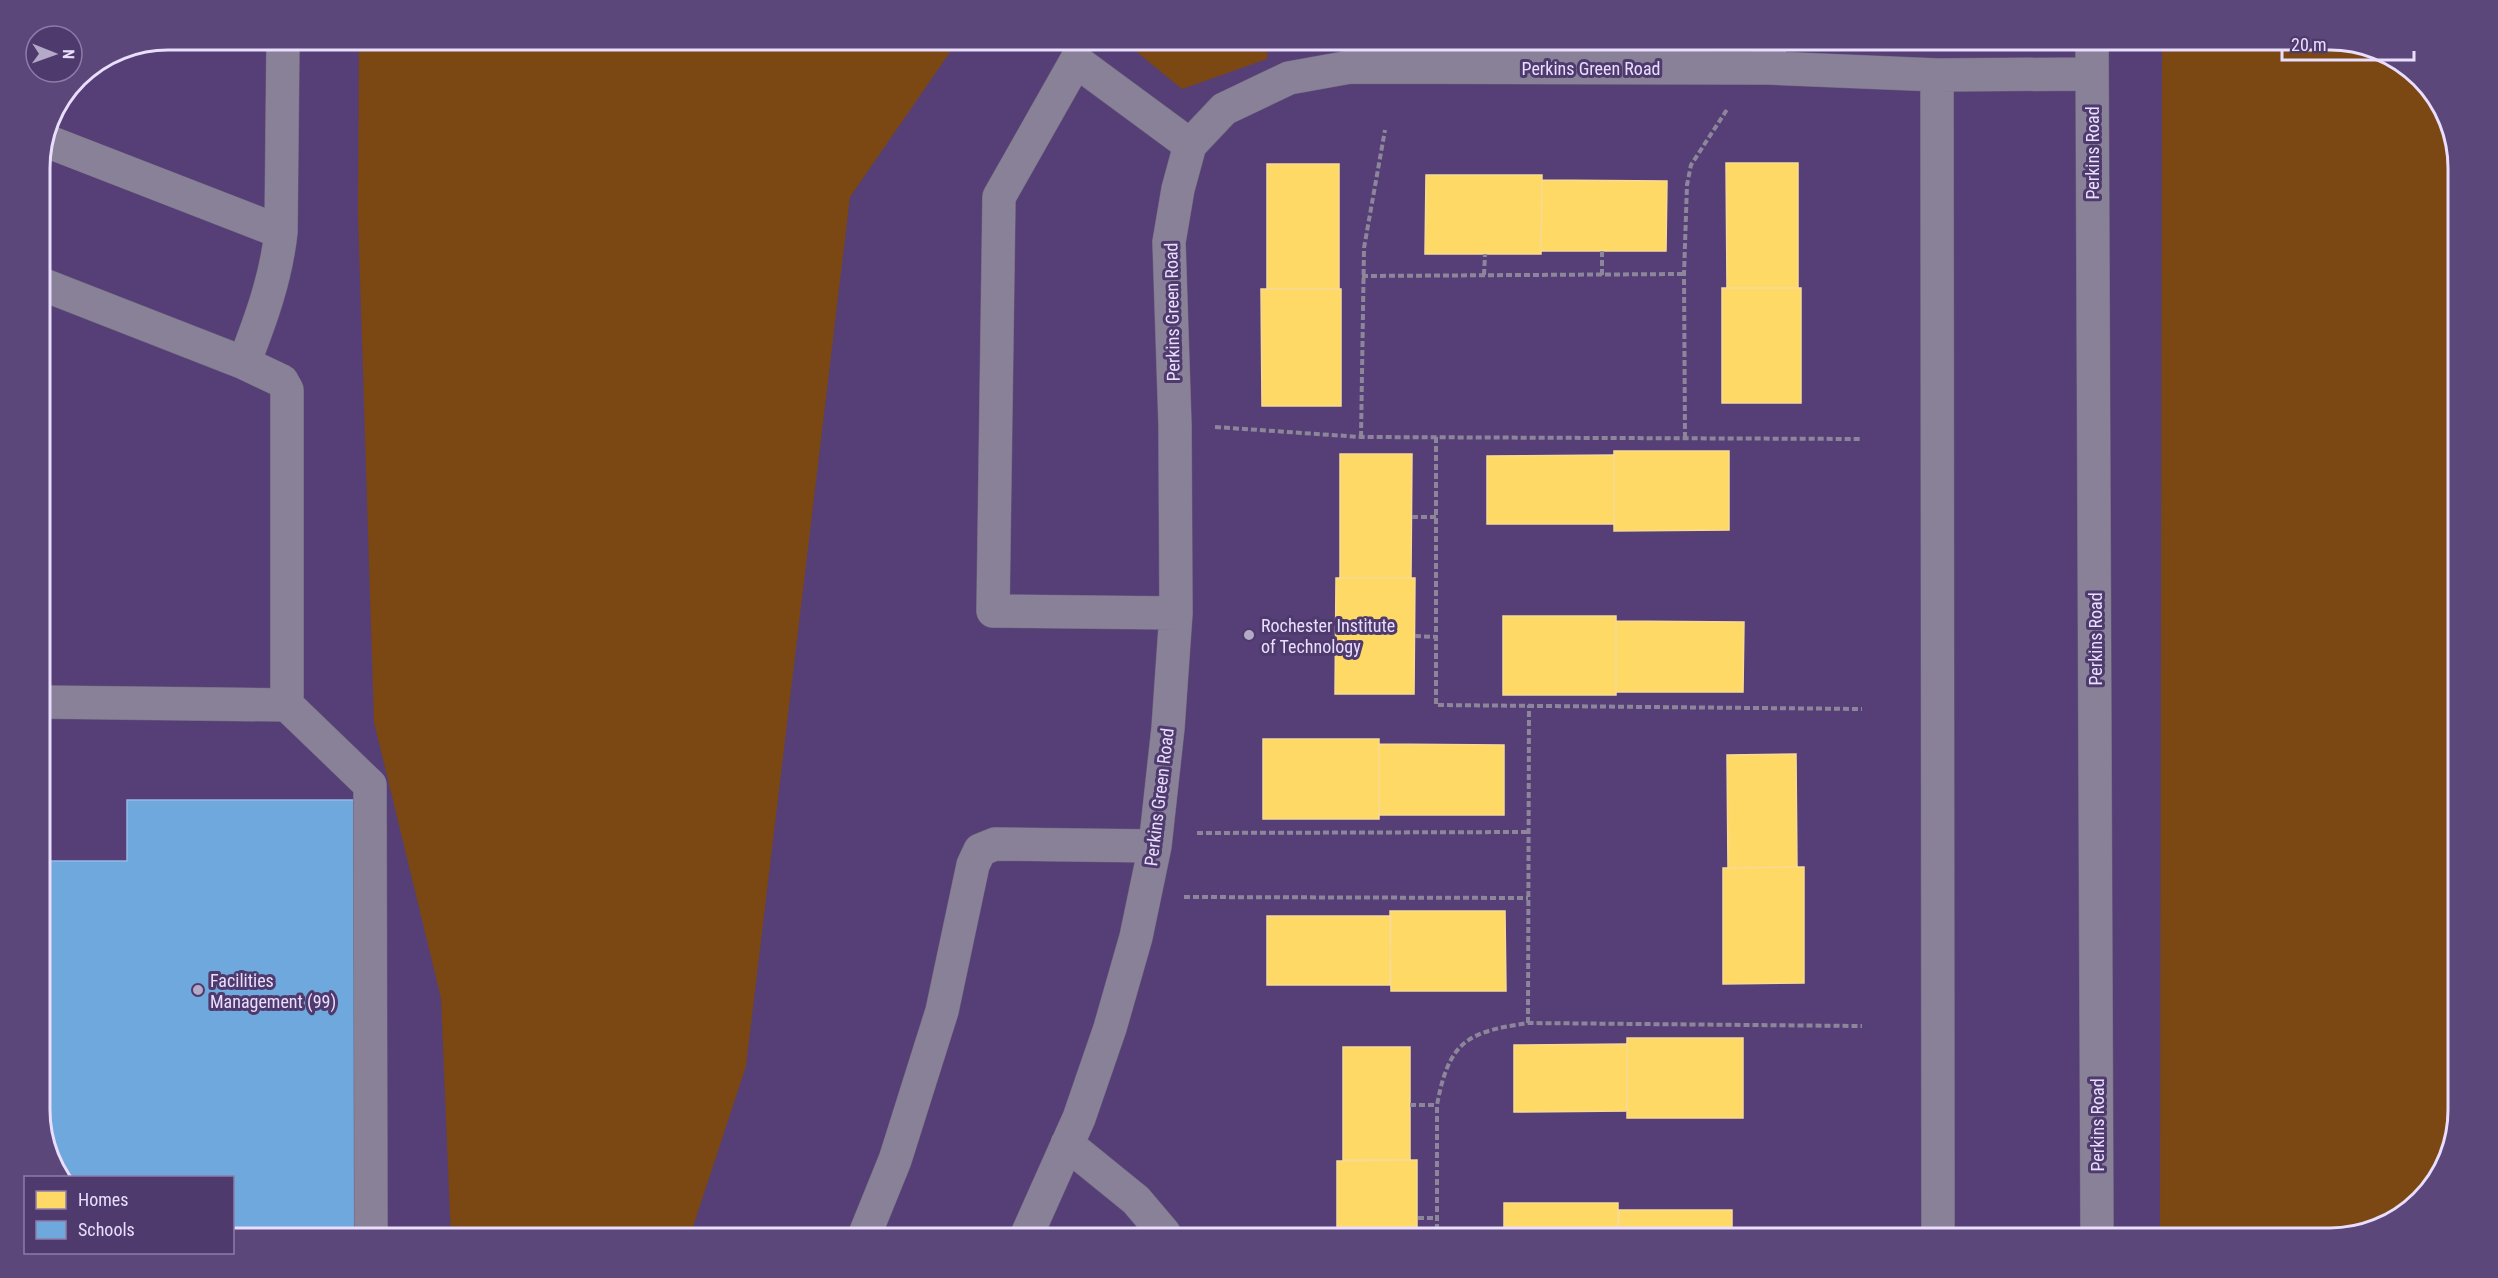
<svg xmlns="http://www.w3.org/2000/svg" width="2498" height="1278" font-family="'Roboto Condensed',sans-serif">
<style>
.built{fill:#553f76}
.green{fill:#7b4813}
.homes{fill:#ffd966;stroke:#f8da94;stroke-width:1.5}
.schools{fill:#6fa8dc;stroke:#94b8e6;stroke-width:1.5}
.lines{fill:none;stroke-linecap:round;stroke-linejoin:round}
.minor-casing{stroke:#6e647d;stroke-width:34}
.path{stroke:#8d869a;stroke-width:4;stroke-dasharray:6 3;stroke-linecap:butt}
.minor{stroke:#898198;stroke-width:33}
.poi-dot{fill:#b4a9c7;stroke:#4f3a6e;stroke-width:2}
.labels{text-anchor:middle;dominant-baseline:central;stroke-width:6;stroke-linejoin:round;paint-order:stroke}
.street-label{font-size:18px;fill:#e9defe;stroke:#4f3a6e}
.poi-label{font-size:18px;fill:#e9defe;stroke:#4f3a6e;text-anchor:start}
.rim{fill:none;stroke:#e9defe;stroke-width:3}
</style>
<rect width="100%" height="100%" fill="#514662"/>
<!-- built -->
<path class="built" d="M167,39H2331L2388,52L2438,96L2459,159V1111L2446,1168L2402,1218L2331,1239H233L232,1178L39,1119V159L49,118L77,76L119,49Z"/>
<!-- green -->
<path class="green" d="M359,39H959L850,197L746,1066L689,1239H451L441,998L374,722L358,214Z
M1121,39H1268L1267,59L1182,89Z
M2162,39H2331L2388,52L2438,96L2459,159V1111L2446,1168L2402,1218L2331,1239H2160Z"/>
<!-- homes -->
<path class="homes" d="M1726,163H1798V288H1727Z
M1267,164H1339V289H1267Z
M1426,175H1542L1541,254H1425Z
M1542,180L1667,181L1666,251H1541Z
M1722,288H1801V403H1722Z
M1261,289H1341V406H1262Z
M1614,451H1729V530L1614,531Z
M1340,454H1412L1411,578H1340Z
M1614,455V524H1487V456Z
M1336,578H1415L1414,694H1335Z
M1503,616H1616V695H1503Z
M1616,621L1744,622L1743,692H1616Z
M1263,739H1379V819H1263Z
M1379,744L1504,745V815H1379Z
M1796,754L1797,867L1728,868L1727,755Z
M1804,867V983L1723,984V868Z
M1390,911H1505L1506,991H1391Z
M1267,916H1391L1390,985H1267Z
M1627,1038H1743V1118H1627Z
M1627,1044V1111L1514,1112V1045Z
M1343,1047H1410V1160H1343Z
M1417,1160V1239H1337V1161Z
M1504,1203H1618V1239H1504Z
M1619,1210H1732V1239H1618Z
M1129,1236V1239H1070V1237Z"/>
<!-- schools -->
<path class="schools" d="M127,800H357V1239H232V1178H59L39,1119V861H127Z"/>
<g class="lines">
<defs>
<path id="minor" d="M283,39L281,232C276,278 261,319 244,363L282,381L287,390V705
M2092,39L2097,1239
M1769,68L1770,39
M1937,75L1938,1239
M44,140L281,232
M39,283L244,363
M1176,613L993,611L999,197L1076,61L1190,145
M39,702L287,705L370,785L371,1239
M1067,1144L1136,1200L1164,1233L1166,1239
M863,1239L895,1160L942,1011L973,865L980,850L995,844L1155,846
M1025,1239L1079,1118L1110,1028L1136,937L1155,846L1168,728L1176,613L1175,425L1169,242L1178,189L1190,145L1224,109L1289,78L1350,67L1769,68L1937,75L2092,74"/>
</defs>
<!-- minor casing -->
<use href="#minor" class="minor-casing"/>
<!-- path -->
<path class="path" d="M1484,275L1485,254
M1602,275V251
M1362,276L1684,274
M1215,427L1361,437L1862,439
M1361,437L1364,248L1385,130
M1436,437V705L1862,709
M1685,438L1684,274L1687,185L1691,165L1728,108
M1412,517H1436
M1415,636L1437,637
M1197,833L1529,832
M1184,897L1528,898
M1528,1023L1529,705
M1410,1105H1437
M1418,1218H1437
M1437,1239V1105C1449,1041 1467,1032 1528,1023L1862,1026"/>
<!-- minor -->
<use href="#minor" class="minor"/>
</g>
<!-- markers -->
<g class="poi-dot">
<circle cx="1249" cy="635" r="6"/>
<circle cx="198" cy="990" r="6"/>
</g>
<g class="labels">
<!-- street labels -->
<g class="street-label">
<text x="1591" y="68">Perkins Green Road</text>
<text transform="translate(2092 153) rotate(-90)">Perkins Road</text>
<text transform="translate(1172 312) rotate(-91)">Perkins Green Road</text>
<text transform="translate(2095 639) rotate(-90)">Perkins Road</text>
<text transform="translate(1159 797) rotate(-83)">Perkins Green Road</text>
<text transform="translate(2097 1125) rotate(-90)">Perkins Road</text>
</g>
<!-- poi labels -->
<g class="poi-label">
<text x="1261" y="625">Rochester Institute<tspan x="1261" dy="21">of Technology</tspan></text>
<text x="210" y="980">Facilities<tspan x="210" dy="21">Management (99)</tspan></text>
</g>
</g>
<!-- crop -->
<path d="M0 0H2498V1278H0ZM168 50H2330A118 118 0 0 1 2448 168V1110A118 118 0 0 1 2330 1228H168A118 118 0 0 1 50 1110V168A118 118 0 0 1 168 50Z" fill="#5b477a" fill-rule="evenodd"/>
<path class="rim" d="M168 50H2330A118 118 0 0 1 2448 168V1110A118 118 0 0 1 2330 1228H168A118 118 0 0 1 50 1110V168A118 118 0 0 1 168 50Z"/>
<!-- legend -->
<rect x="24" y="1176" width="210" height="78" fill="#4f3a6e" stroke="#8d7ca8" stroke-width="1.5"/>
<rect x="36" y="1191" width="30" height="18" fill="#ffd966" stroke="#8d7ca8" stroke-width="1.5"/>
<text x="78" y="1206" font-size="18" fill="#e9defe">Homes</text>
<rect x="36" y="1221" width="30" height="18" fill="#6fa8dc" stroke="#8d7ca8" stroke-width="1.5"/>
<text x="78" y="1236" font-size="18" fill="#e9defe">Schools</text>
<!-- north arrow -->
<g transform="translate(54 54) rotate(91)"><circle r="28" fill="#4f3a6e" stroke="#8d7ca8" stroke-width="1.5"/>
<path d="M0-4.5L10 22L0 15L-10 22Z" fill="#b4a9c7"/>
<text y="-9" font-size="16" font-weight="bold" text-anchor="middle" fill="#e9defe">N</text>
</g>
<!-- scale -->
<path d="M2282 51v9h132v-9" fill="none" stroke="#e9defe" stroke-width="3"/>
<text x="2291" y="51" font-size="18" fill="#e9defe" stroke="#4f3a6e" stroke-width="4.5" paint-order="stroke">20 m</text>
</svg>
